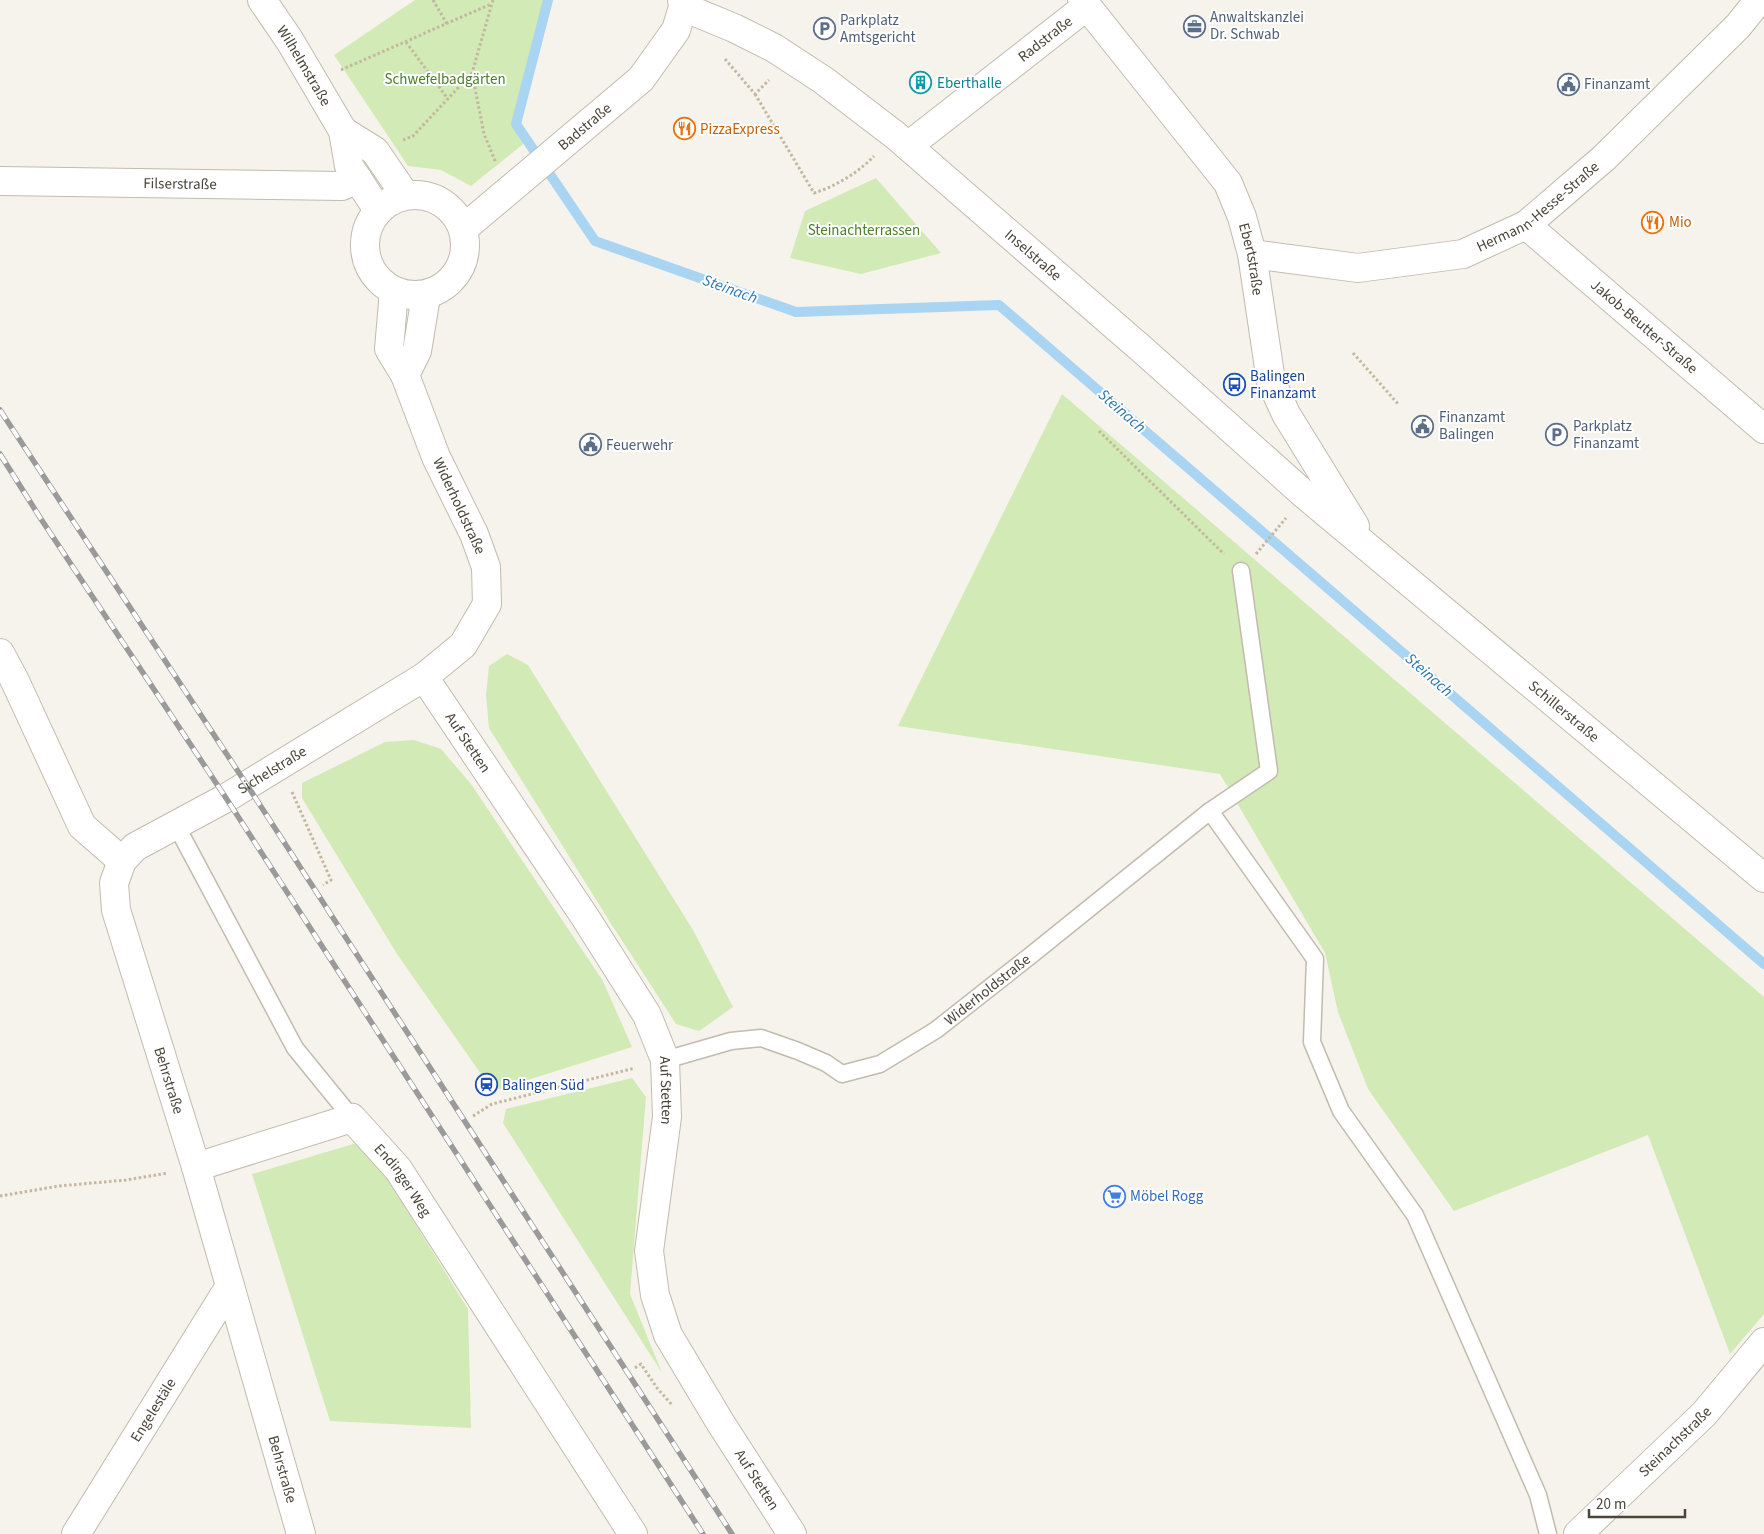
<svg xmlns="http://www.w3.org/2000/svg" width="1764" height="1534" font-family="'Source Sans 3',sans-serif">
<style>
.green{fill:#d2eab5}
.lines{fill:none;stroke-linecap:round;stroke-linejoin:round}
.stream{stroke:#a9d4f2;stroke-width:10}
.service-casing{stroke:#c2bbae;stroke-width:19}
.minor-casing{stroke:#c2bbae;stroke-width:30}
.tertiary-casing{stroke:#c2bbae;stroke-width:30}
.path{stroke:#c4b79f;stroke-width:3;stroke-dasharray:2.5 2.5;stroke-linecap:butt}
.service{stroke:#fff;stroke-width:16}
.minor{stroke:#fff;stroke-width:28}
.tertiary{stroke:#fff;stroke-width:28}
.rail-casing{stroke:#9a9a9a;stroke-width:5.5}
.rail{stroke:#fff;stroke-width:4;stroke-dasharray:11;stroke-linecap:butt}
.labels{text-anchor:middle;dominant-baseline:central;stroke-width:4;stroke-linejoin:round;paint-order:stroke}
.service-label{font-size:15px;fill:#4e5e75;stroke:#fff;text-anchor:start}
.street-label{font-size:15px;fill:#4b4439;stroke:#fff}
.park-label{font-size:15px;fill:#4a7f2a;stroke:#fff}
.culture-label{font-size:15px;fill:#0d838f;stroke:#fff;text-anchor:start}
.food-label{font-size:15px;fill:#c56008;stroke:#fff;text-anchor:start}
.transit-label{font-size:15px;fill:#164399;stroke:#fff;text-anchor:start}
.shop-label{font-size:15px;fill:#366cbe;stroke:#fff;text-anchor:start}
.water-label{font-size:16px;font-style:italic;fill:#2e7ab2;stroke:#fff}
</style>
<rect width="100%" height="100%" fill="#f6f3ec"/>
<!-- green -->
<path class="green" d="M415,0H548L517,124L527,141L471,186L441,170L408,166L334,55Z
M876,178L941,253L861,274L790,258L805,211Z
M1062,394L1764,997V1314L1730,1354L1648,1135L1454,1211L1368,1089L1338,1012L1325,953L1220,774L898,726Z
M507,654L528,665L693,930L733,1007L699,1031L676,1024L610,922L489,728L486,695L489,666Z
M414,740L441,749L471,784L603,981L632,1047L493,1091L397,954L302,798V783L385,742Z
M632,1078L646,1097L630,1294L662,1373L503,1123L506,1109Z
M360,1142L383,1172L468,1309L471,1428L330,1421L252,1174Z"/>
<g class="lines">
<!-- stream -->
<path class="stream" d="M548,0L516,124L595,241L796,312L999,305L1764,964"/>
<defs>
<g id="service">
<path d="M1210,811L1315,959L1312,1042L1341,1111L1415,1215L1538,1495L1548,1534"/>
<path d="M176,825L295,1048L352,1118"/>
<path id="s1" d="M665,1060L731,1041L761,1038L798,1051L826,1063L842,1074L880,1064L936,1030L1030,956L1210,811L1269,771L1241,571"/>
</g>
<g id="minor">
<path id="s2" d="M1082,0L1228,183L1242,217L1252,254L1271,381L1286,414L1355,526"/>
<path id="s3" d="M683,7L734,28L774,48L823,80L895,135L1145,352L1305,495L1764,878"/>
<path id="s4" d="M908,146L1087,6"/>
<path id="s5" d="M0,181L342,186L358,179"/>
<path id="s6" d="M1526,225L1764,429"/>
<path id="s7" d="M1252,254L1358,268L1463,254L1526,225L1604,158L1738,26L1759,0"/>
<path id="s8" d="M122,861L114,883L116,910L196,1167L301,1534"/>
<path id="s9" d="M196,1167L352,1118L398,1169L633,1534"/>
<path id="s10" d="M76,1534L230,1286"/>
<path id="s11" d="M1578,1534L1704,1414L1764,1342"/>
</g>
<g id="tertiary">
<path id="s12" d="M262,0L290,41L343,131L349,166L378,210"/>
<path d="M343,131L375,151L405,195"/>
<circle cx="415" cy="245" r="50"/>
<path id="s13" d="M463,229L641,79L676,30L683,7L682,0"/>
<path d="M405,375L417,351L426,296"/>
<path id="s14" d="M0,653L14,679L82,826L122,861L135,847L226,798L424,677L463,645L487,604L486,567L474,534L436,457L405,375L389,349L394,291"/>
<path id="s15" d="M424,677L585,917L647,1015L665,1060L667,1117L649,1251L655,1295L668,1335L720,1422L792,1534"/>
</g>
</defs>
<!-- service casing -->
<use href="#service" class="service-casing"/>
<!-- minor casing -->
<use href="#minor" class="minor-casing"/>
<!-- tertiary casing -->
<use href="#tertiary" class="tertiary-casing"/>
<!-- path -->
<path class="path" d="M433,0L447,24
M493,0L472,73L484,134L496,163
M406,42L448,99
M725,59L755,94L769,80
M341,70L491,4
M755,94L814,193C836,186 858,173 874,156
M403,140L413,136L472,73
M1353,353L1399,405
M1099,431L1224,554
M1256,554L1286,518
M292,792L331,880L323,885
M473,1116L492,1104L635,1068
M0,1196L59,1186L126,1180L168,1173
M635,1368L641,1364L657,1388L673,1406"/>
<!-- service -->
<use href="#service" class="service"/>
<!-- minor -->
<use href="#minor" class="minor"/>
<!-- tertiary -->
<use href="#tertiary" class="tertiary"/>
<defs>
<path id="rail" d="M0,410L247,785L732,1534
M0,454L41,519L226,798L703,1534"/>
</defs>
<!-- rail casing -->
<use href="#rail" class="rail-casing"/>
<!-- rail -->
<use href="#rail" class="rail"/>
</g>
<!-- icons -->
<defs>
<symbol id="office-ring" viewBox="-11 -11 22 22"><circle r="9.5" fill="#fff" stroke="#5c6f8a" stroke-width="1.5"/><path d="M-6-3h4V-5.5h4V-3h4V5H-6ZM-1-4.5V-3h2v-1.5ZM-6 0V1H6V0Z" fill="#5c6f8a"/></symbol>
<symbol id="parking-ring" viewBox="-11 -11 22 22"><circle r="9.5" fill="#fff" stroke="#5c6f8a" stroke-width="1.5"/><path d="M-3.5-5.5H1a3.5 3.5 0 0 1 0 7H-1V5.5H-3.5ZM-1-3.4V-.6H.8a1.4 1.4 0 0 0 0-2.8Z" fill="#5c6f8a"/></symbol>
<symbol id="building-ring" viewBox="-11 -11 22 22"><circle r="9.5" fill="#fff" stroke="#0f9aa8" stroke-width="1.5"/><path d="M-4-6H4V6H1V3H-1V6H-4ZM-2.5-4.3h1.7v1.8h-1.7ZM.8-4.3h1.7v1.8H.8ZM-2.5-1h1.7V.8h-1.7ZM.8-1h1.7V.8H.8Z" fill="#0f9aa8"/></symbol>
<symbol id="civic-ring" viewBox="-11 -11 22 22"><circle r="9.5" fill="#fff" stroke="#5c6f8a" stroke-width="1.5"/><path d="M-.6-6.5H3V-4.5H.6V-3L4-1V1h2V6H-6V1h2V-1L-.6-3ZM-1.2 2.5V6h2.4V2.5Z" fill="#5c6f8a"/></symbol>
<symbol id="restaurant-ring" viewBox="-11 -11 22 22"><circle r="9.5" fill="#fff" stroke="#e8710a" stroke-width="1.5"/><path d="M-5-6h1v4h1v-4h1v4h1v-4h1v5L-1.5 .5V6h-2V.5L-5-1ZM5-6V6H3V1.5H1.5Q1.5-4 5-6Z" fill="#e8710a"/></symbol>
<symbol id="bus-ring" viewBox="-11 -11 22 22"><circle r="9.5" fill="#fff" stroke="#1a4fb4" stroke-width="1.5"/><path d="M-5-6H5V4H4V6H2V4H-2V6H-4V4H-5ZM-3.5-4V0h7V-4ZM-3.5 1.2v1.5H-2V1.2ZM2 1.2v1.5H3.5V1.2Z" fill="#1a4fb4"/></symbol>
<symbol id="station-ring" viewBox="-11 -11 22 22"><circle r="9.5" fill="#fff" stroke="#1a4fb4" stroke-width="1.5"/><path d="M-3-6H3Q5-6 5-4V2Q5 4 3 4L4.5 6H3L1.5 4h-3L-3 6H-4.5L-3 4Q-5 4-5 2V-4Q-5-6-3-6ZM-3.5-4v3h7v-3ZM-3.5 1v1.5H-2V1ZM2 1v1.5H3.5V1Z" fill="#1a4fb4"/></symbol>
<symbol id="supermarket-ring" viewBox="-11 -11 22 22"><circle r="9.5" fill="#fff" stroke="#3f7fe0" stroke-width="1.5"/><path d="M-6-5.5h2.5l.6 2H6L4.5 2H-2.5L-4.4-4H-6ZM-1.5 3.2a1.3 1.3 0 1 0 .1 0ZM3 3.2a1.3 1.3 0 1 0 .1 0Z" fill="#3f7fe0"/></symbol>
</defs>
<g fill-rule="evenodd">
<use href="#office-ring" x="1182" y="14" width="25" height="25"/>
<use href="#parking-ring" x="812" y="16" width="25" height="25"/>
<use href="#building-ring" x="908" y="70" width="25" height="25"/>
<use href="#civic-ring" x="1556" y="72" width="25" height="25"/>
<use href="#restaurant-ring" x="672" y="116" width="25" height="25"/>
<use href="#restaurant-ring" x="1640" y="210" width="25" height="25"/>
<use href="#bus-ring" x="1222" y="372" width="25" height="25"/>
<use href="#civic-ring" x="1410" y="414" width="25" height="25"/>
<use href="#parking-ring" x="1544" y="422" width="25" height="25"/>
<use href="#civic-ring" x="578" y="432" width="25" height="25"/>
<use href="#station-ring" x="474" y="1072" width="25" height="25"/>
<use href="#supermarket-ring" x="1102" y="1184" width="25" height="25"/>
</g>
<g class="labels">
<!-- service labels -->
<g class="service-label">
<text x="1210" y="17">Anwaltskanzlei<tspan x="1210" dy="17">Dr. Schwab</tspan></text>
<text x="840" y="20">Parkplatz<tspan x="840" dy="17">Amtsgericht</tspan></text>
<text x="1584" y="84">Finanzamt</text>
<text x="1439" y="417">Finanzamt<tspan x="1439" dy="17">Balingen</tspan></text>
<text x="1573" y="426">Parkplatz<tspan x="1573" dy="17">Finanzamt</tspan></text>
<text x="606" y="445">Feuerwehr</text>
</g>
<!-- street labels -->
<g class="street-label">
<text stroke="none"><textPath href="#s4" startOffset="174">Radstraße</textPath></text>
<text stroke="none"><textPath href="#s12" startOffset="78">Wilhelmstraße</textPath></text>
<text stroke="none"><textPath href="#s13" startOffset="159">Badstraße</textPath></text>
<text stroke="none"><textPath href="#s5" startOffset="180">Filserstraße</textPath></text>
<text stroke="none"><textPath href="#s7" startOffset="302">Hermann-Hesse-Straße</textPath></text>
<text stroke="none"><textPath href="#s3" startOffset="432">Inselstraße</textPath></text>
<text stroke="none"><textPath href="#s2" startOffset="314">Ebertstraße</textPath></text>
<text stroke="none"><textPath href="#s6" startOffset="156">Jakob-Beutter-Straße</textPath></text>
<text transform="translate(459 506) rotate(65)">Widerholdstraße</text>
<text stroke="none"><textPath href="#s3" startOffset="1132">Schillerstraße</textPath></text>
<text stroke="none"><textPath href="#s15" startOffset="79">Auf Stetten</textPath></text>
<text stroke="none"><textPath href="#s14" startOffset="421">Sichelstraße</textPath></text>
<text stroke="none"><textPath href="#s1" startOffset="358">Widerholdstraße</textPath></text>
<text stroke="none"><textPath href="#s8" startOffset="229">Behrstraße</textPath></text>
<text stroke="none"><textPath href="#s15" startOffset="484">Auf Stetten</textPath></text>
<text stroke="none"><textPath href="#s9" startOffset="244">Endinger Weg</textPath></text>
<text stroke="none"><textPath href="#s10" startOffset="146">Engelestäle</textPath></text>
<text stroke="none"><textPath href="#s11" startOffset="134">Steinachstraße</textPath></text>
<text stroke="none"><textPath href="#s8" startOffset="634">Behrstraße</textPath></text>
<text stroke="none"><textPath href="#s15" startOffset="902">Auf Stetten</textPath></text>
</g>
<!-- park labels -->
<g class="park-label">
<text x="445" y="79">Schwefelbadgärten</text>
<text x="864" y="230">Steinachterrassen</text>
</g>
<!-- culture labels -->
<g class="culture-label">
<text x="937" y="83">Eberthalle</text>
</g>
<!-- food labels -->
<g class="food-label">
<text x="700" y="129">PizzaExpress</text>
<text x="1669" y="222">Mio</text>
</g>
<!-- transit labels -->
<g class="transit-label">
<text x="1250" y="376">Balingen<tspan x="1250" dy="17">Finanzamt</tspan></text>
<text x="502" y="1085">Balingen Süd</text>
</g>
<!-- shop labels -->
<g class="shop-label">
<text x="1130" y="1196">Möbel Rogg</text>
</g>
<!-- water labels -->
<g class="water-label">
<text transform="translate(730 289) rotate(20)">Steinach</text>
<text transform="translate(1122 411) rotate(41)">Steinach</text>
<text transform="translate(1429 675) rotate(41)">Steinach</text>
</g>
</g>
<!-- scale -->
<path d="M1589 1509v8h96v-8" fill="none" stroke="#4b4439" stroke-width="2.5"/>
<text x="1596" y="1509" font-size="15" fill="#4b4439" stroke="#ffffff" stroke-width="4" paint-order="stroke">20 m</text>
</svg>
